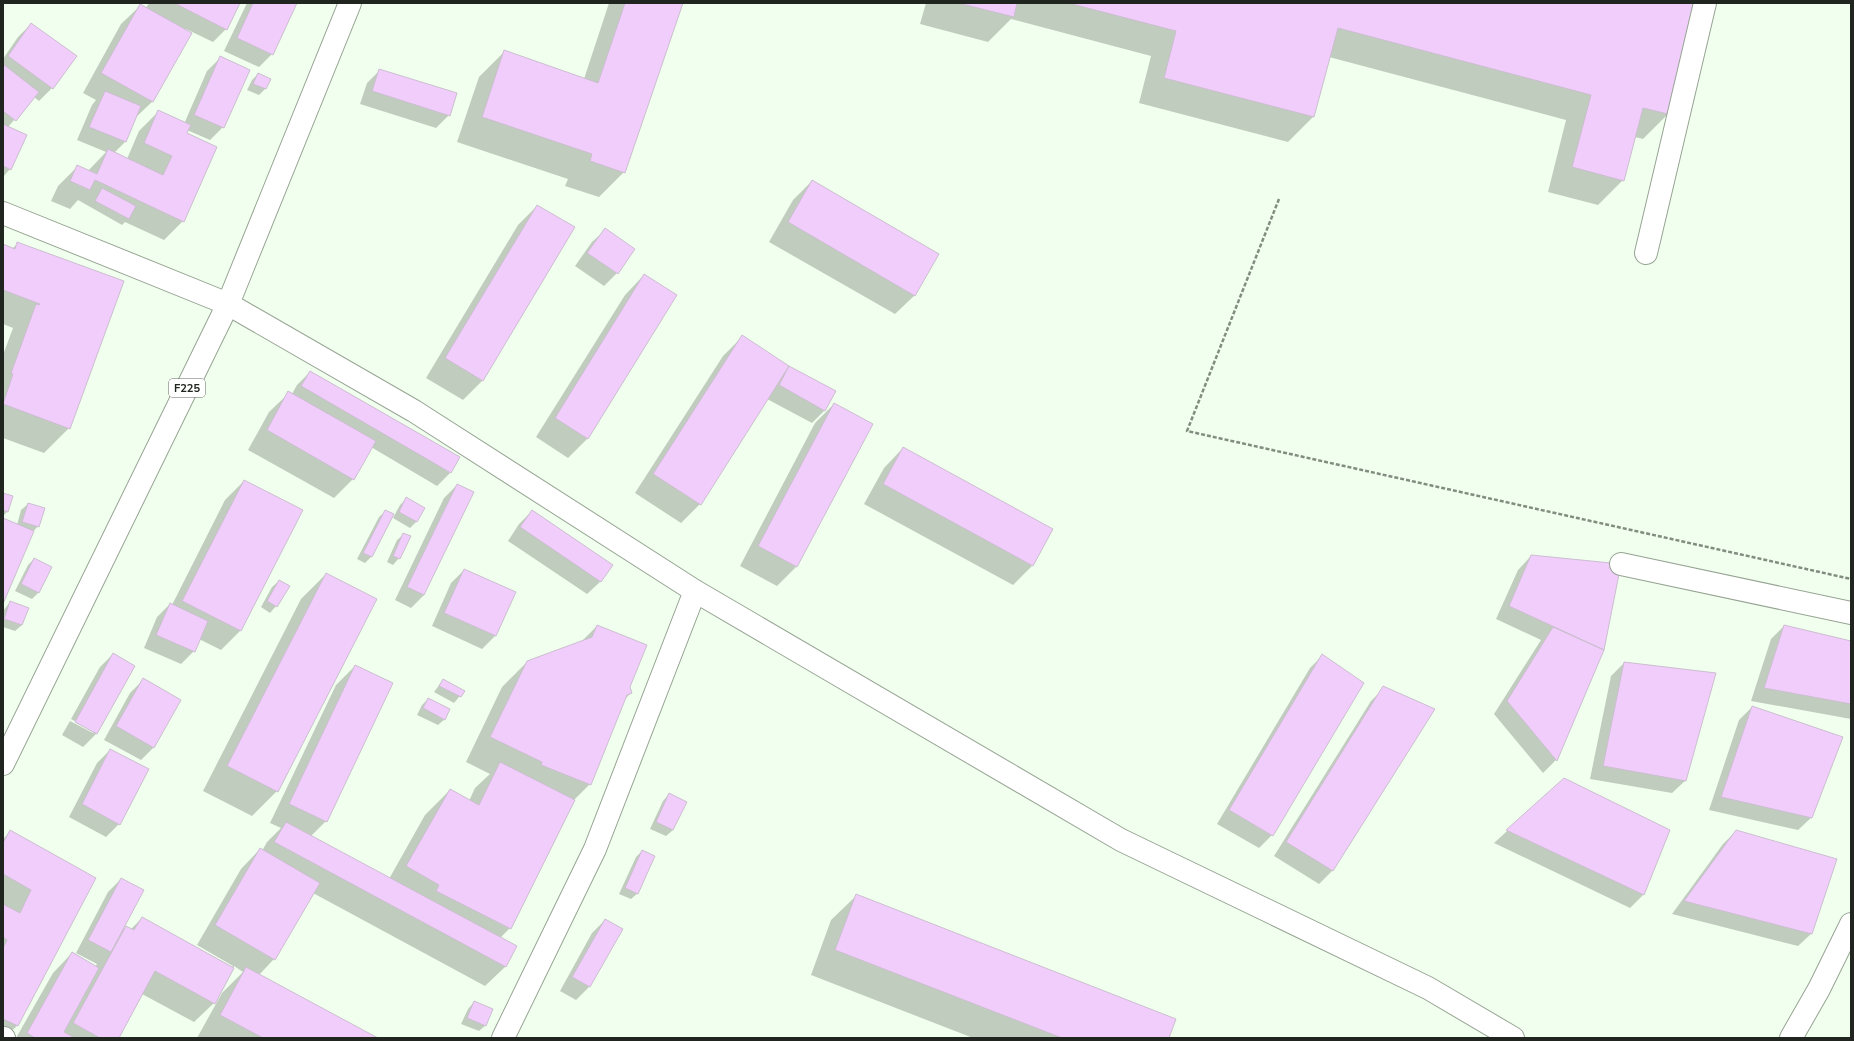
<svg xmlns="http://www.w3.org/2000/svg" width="1854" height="1041" font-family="Mulish,sans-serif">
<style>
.shadow{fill:#0003}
.building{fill:#f1cdfc;stroke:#cbbecf}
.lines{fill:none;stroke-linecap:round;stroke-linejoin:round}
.minor-casing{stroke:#97a494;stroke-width:24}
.major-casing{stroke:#97a494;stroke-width:24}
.path{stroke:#838c81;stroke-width:2.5;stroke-dasharray:4 2;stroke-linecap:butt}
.minor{stroke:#fff;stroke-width:22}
.major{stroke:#fff;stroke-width:22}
.labels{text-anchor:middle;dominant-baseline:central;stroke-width:3;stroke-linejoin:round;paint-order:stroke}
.shield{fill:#fff;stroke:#636662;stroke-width:1}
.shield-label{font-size:11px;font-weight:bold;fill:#20251f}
</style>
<rect width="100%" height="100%" fill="#f1ffee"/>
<!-- shadow -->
<path class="shadow" d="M149,3H239L226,29L213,42L186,29L185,30L190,33L152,102L134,119L125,142L114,153L127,159L139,131L158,112L184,124L207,71L220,58L223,127L210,140L187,130L183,221L164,240L125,222L122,225L78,200L70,209L51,201L58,186L77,167L88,171L106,152L77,140L92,105L96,100L83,93L121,24L141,5L146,8Z
M247,3H296L272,54L259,67L224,51Z
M609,3H682L624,172L599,197L565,186L568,179L457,142L479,77L504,52L584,79Z
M926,3H1696L1668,114L1643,139L1635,137L1623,180L1598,205L1548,192L1566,120L1329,57L1313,117L1288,142L1139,103L1151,56L1011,19L988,42L920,24Z
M31,24L52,88L39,101L34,97L8,127L10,169L3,177V59L18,37Z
M380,70L449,115L436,128L360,104L367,83Z
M258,74L270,79L265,89L259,95L247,90L252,80Z
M812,181L915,295L895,314L769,242L793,200Z
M537,206L574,228L482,381L463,400L426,378L518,225Z
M605,230L633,249L617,273L604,286L575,266L592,242Z
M18,243L123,282L69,428L44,453L3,438V355L13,328L3,324V245L12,249Z
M644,275L588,438L568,458L536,437L625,295Z
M742,337L787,370L790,367L825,410L812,423L767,399L700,504L681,523L635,493L723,356Z
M310,372L450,473L437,486L371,447L353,479L334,498L248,450L269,412L289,393L292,394L297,385Z
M834,404L871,424L796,567L777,586L740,566L815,423Z
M903,448L1032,566L1013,585L864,504L884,468Z
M244,481L301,510L240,631L221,650L199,639L194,651L181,664L144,648L157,617L170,604L172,605L225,500Z
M457,485L424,595L411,608L395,600L444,498Z
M3,494L8,511L3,516Z
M406,499L417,521L410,528L393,518L400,505Z
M28,504L38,526L32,533L3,602V519L17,525L21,510Z
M386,511L393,515L371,557L365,563L357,559L379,517Z
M532,511L600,582L587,594L508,541L519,524Z
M404,534L399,558L393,565L387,562L397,540Z
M1531,556L1620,565L1603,650L1556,760L1543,773L1494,714L1541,640L1496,619L1518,570Z
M34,559L50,567L38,593L32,599L15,591L28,565Z
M464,570L514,593L495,636L482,649L432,626L451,583Z
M326,574L277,791L252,816L203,791L301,599Z
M279,581L276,606L270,613L261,607L272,587Z
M10,602L28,608L22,625L15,631L3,627V611Z
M597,626L631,693L624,700L590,784L573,801L510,928L500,938L516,947L505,967L485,986L313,893L274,959L259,975L375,1038H197L222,993L243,972L234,966L214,1003L194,1022L142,994L118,1038H16L53,973L72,953L95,967L97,964L76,953L108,892L121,879L122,931L126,927L131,929L142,918L232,967L233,966L197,945L241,869L260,849L262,851L267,842L281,828L270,823L336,685L355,666L326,821L311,836L389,879L425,815L450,790L469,801L475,788L490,774L466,762L502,687L527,662L581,642Z
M1784,626L1851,642V719L1751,701L1771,639Z
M113,654L134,666L96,734L83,747L62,735L70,721L93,733V731L71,719L100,667Z
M1323,655L1272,835L1259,848L1217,824L1310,668Z
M1624,663L1686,780L1672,793L1590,779L1611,676Z
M143,680L154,747L141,760L104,740L130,693Z
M443,680L464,691L454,703L434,692Z
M1384,688L1332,871L1319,884L1274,856L1371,701Z
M428,699L445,719L438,725L417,715L422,705Z
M1752,707L1812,817L1798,830L1709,810L1739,720Z
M110,750L119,824L106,837L69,817L97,763Z
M1564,779L1669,830L1643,895L1630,908L1494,843Z
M669,794L685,802L673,830L666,836L650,829L663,801Z
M1736,831L1812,933L1798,946L1672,914L1723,844Z
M10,832L95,878L17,1026L3,1038V839Z
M642,851L638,893L631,899L619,894L636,857Z
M856,896L1168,1038H973L811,975L831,920Z
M605,920L622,929L589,987L576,1000L560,991L592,933Z
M474,1002L486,1025L479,1031L461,1024L468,1009Z"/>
<!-- building -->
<path class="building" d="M174,3H240L227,30Z
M253,3H297L273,55L237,38Z
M625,3H683L625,173L590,161L592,154L482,117L504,50L598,83Z
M958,3H1017L1014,17Z
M1068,3H1697L1668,114L1643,108L1624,181L1572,167L1591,95L1338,28L1314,117L1164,78L1176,31Z
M140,4L192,33L153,102L101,73Z
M31,23L77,56L53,89L8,56Z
M220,56L250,70L224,128L194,115Z
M3,64L39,92L16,121L3,111Z
M379,69L457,93L450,116L372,91Z
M258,73L271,79L266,89L253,84Z
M105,91L141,106L126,142L89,127Z
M158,110L191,125L187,133L217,147L184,222L95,180L90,190L70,181L77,165L97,174L108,149L163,175L172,156L144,143Z
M3,124L27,135L11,170L3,166Z
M812,180L939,254L915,296L788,222Z
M102,188L136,206L129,219L95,201Z
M537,205L575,227L483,381L445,358Z
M605,228L635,249L618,274L587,253Z
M17,242L124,281L70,429L3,404L13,374L11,373L36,304L39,305L40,304L3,290V244L15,249Z
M644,274L677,295L588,439L555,418Z
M742,335L789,366L701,505L653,474Z
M789,366L836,391L825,411L779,385Z
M310,371L460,457L451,473L301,386Z
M288,391L376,441L354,480L267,430Z
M834,403L873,424L797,567L758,546Z
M903,447L1053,529L1033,566L883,484Z
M244,480L303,510L241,631L182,601Z
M457,484L474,492L424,595L407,587Z
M3,493L13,496L8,512L3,510Z
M406,497L425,508L417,522L399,512Z
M28,503L45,508L39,527L22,522Z
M385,510L394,514L372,557L363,553Z
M532,510L613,565L601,582L520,527Z
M3,518L34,531L3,604Z
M403,533L411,536L400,559L393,556Z
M1531,555L1621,564L1604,650L1509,606Z
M34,558L52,567L39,593L21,584Z
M464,569L516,592L496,636L444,613Z
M326,573L377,599L278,792L227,766Z
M279,580L290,586L277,607L267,601Z
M10,601L29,608L22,625L4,619Z
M170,603L208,621L195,652L156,635Z
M597,625L647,645L630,687L632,693L627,695L591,785L541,765L542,762L490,737L527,661L592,637Z
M1784,625L1851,641V704L1764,688Z
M1553,627L1604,650L1557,761L1507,701Z
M113,653L135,666L97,734L75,722Z
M1322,654L1364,683L1273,836L1229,810Z
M1624,662L1716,673L1686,781L1603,766Z
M355,665L393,683L327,822L289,804Z
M143,678L181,700L154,748L116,726Z
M443,679L465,691L461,697L439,686Z
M1383,686L1435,709L1333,871L1286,842Z
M428,698L450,709L445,720L423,708Z
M1752,706L1843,737L1812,818L1721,797Z
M110,749L149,769L120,825L82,804Z
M500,762L575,800L511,929L436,891L439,885L406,866L450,789L479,805Z
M1564,778L1670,830L1644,895L1506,830Z
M669,793L687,802L673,830L656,822Z
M286,822L517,946L506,967L274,842Z
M10,830L96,878L18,1026L3,1019V948L7,940L3,937V904L20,913L31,890L3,874V843Z
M1736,830L1837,859L1812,934L1684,901Z
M260,848L320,883L275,960L215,925Z
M642,850L655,856L638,894L625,888Z
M121,878L144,890L111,952L88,940Z
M856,894L1176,1019L1169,1038H1062L835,950Z
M142,917L234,968L215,1004L155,971L119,1038H100L73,1023L126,926L134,930Z
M605,919L623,929L590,987L572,977Z
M72,952L99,968L64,1032L75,1038H35L27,1033Z
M246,967L350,1023L378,1038H263L220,1015Z
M474,1001L493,1009L486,1026L467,1018Z"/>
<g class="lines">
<defs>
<path id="minor" d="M3,213L228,304L414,411L695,591L1121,840L1428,988L1513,1038
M1646,253L1705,3
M1621,564L1851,613
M3,1038H4
M503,1038L595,849L695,591
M1791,1038L1819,989L1851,924"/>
<path id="major" d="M3,764L228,304L350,3"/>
</defs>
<!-- minor casing -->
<use href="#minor" class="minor-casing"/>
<!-- major casing -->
<use href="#major" class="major-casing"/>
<!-- path -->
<path class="path" d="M1279,199L1187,431L1851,579"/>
<!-- minor -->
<use href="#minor" class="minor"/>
<!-- major -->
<use href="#major" class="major"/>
</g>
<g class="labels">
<!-- shield labels -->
<rect class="shield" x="169" y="379" width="36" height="18" rx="3"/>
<g class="shield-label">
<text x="187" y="388">F225</text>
</g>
</g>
<!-- border -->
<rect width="1854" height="1041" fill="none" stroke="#20251f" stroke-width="8"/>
</svg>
